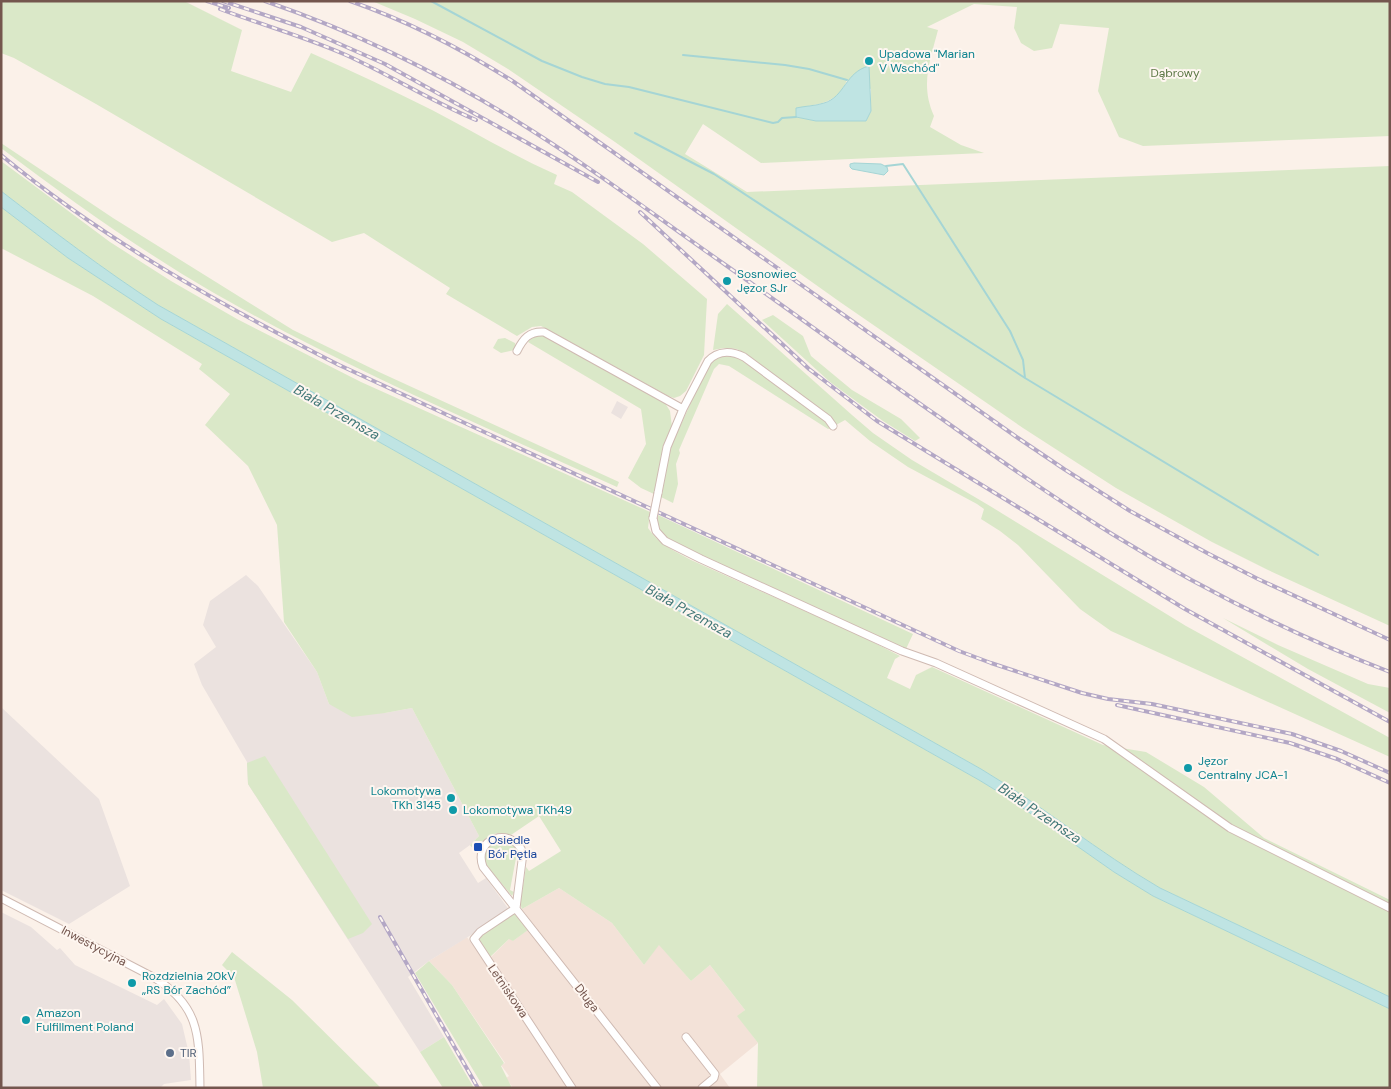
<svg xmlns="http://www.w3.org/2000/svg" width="1391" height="1089" font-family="'DM Sans',sans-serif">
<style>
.residential{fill:#f3e2d8}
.industrial{fill:#ebe2df}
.green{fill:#dae8c8;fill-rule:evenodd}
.water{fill:#bfe4e3;stroke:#a5d5d5}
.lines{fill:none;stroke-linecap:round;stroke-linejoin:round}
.stream{stroke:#a5d5d5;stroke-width:2}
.street-casing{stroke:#cfbab2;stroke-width:9}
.street{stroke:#fff;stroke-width:7}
.rail-casing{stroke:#b3a7c5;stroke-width:4}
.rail{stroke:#fef6f0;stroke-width:2;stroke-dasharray:5.5;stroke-linecap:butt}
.street-bridge-casing{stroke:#cfbab2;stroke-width:9;stroke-linecap:butt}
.street-bridge{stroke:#fff;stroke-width:7}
.culture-dot{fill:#0f9aa8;stroke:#fef6f0;stroke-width:2}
.transit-dot{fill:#1a4fb4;stroke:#fef6f0;stroke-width:2}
.service-dot{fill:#5c6f8a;stroke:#fef6f0;stroke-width:2}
.labels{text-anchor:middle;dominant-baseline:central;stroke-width:4;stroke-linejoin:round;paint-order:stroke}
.culture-label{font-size:12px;fill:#0d838f;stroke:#fef6f0;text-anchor:start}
.park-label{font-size:12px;fill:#5e7947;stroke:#fef6f0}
.transit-label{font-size:12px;fill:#164399;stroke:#fef6f0;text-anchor:start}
.street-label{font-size:12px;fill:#74564e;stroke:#fef6f0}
.service-label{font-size:12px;fill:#4e5e75;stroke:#fef6f0;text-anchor:start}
.water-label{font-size:14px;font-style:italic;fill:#427878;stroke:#fef6f0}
</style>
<rect width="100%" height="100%" fill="#fbf1e9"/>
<!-- residential -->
<path class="residential" d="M559,888L612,923L644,965L659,944L691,981L710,965L745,1010L738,1016L758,1043L720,1074L730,1088H513L506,1078L509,1076L501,1065L505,1063L452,985L429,961L467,937L485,963L510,938L513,941L534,925L522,909Z"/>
<!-- industrial -->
<path class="industrial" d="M617,401L628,407L621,419L611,413Z
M246,575L258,586L317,672L329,704L385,713L412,708L479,836L470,845L459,853L478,883L486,878L510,911L429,961L408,977L444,1037L420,1052L248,784L247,762L202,685L194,664L216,647L203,625L210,601Z
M1,707L99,799L130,886L69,924L1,890Z
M1,912L31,927L57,950L60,948L75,965L157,1005L164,999L182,1024L189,1054L191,1080L164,1084L160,1088H1Z"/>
<!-- green -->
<path class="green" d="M1,1H184L242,30L231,71L291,92L311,53C352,71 392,90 432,110C474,132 514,156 557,175L554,184L572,192L643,244L707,299L704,355L686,391L680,396L674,398L668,396L541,326L532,327L517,336L446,294L450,288L364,233L332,242L96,104L14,58L1,53Z
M372,1H1390V136L1143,146L1119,137L1098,91L1109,28L1060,24L1052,48L1034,51L1021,43L1014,28L1017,7L974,4L927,27L938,30C930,61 920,85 934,116L930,127L961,145L984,153L761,163L703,124L685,154L747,192L1390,166V626L1268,570L1212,542L1116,488L1023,428L840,302L615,142L508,69L463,42L415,19ZM847,80L871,89V111L866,121H816L796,117V108C818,104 838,104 847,80Z
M1,143L113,218L293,330L379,372L619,482L617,487C481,425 343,367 214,293C140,250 70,200 1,148Z
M1,161L110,242L171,281L237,319L361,382L650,512L648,528C658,544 675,551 691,560L863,637L900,656L895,659L887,678L910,689L916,675L932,667L1103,745L1146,752L1204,787L1264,838L1390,900V997L1160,888C1098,852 1043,806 981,769L158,305C104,270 53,231 1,191Z
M1,207L68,258L161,319L979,780L1010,799L1114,872L1153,896L1390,1009V1088H757L758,1043L737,1016L745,1010L710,965L691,981L659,945L644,965L612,923L559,888L522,909L520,904L526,867L529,871L561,851L539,816L511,835C489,829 488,839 474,850L470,845L479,836L412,708L385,713L352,717L329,704L317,672L284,622L277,525L248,466L205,425L230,394L199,369L202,364L93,296L1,248Z
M727,304L852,415L873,433L912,460L990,506L1186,626L1390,738V757L1111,631L1080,609L1018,545L1000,531L981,519L984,509L977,504L908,467L870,441L845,420L836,425L832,419L752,358L737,349L724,348L713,350L718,314Z
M773,315L803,336L811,356L852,390L901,419L920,438L915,441L883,421L830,382L762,320Z
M541,334L665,403L670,411L672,427L664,448L654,494L641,488L628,478L646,444L641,409L528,342L532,337Z
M505,338L515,343L516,347L514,350L501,353L493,348L498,339Z
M724,355L736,356L826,421L831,428L828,429L729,366L719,364L714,369L679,450L680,453L676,464L678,484L673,503L661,497L671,446L707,368L713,360Z
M658,515L913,634L906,649L674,543L664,536L658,528Z
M1223,618L1278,645L1368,684L1390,688V713L1308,669Z
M265,756L372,924L363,933L348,939L248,784L247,763Z
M499,841C510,841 516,846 520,857L516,858L510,890L514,892L512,896L486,865L484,857L488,848L491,845Z
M515,912L528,930L513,941L509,939L489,958L477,940L478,936Z
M232,952L292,1000L381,1088H263L257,1052L234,977L222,965Z
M429,961L452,985L504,1063L501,1066L512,1088H484L415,973Z
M444,1037L474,1088H443L420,1052Z"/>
<!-- water -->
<path class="water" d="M869,66L871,111L866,121H816L796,117V108C805,106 815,106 824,103C845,97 845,72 869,66Z
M854,163L881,164L887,167L888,171L884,175L852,169L850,167V164Z
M1,191C53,231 104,270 158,305L981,769C1043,806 1098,852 1160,888L1390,997V1009L1153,896L1114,872L1010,799L979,780L161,319L68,258L1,207Z"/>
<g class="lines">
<!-- stream -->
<path class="stream" d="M431,1L542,61L582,77L605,84L629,87L773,123L778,122L782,118L796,117
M683,55L785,65L809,69L847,80
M635,133L714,174L1025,378L1318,555
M886,166L903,164L1010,331L1023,360L1025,378"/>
<defs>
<path id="street" d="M517,351C523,339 529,331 544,332L683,409
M658,493L667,447L683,409L708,361C718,350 732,351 744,357L828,419L833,426
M653,518L656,531L665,541L701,559L902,651L936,663L1104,739L1230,828L1390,908
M1,898L153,977C201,1006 199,1037 200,1088
M516,908L523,853C513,826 472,837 483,867L657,1088
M516,908L480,932L474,939L572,1088
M686,1037L715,1074L714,1078L702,1088"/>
</defs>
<!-- street casing -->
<use href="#street" class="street-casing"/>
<!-- street -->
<use href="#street" class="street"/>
<defs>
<path id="rail" d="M207,1L229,8
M223,1L301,27L385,64L598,182
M265,1C352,31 436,71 515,120C588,165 657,217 727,266C799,317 870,369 942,419C998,459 1054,498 1112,534C1200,588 1293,635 1390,672
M350,1C408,21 462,49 514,82L1018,438L1064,469L1130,511L1209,554L1258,579L1390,640
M220,9C262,25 305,37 346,55C390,75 431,101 476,120
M1,155C104,240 221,305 339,365L959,651L991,663L1082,693L1108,699L1152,704L1292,734L1341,751L1390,773
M640,212L809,369L877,421L1185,609L1390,722
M1117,705L1290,743L1337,759L1390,783
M380,917L478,1088"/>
</defs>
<!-- rail casing -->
<use href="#rail" class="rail-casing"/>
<!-- rail -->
<use href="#rail" class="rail"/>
<defs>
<path id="street-bridge" d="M653,518L658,493"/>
</defs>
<!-- street-bridge casing -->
<use href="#street-bridge" class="street-bridge-casing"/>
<!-- street-bridge -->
<use href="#street-bridge" class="street-bridge"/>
</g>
<!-- markers -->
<g class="culture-dot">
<circle cx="869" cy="61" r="5"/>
<circle cx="727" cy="281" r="5"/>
<circle cx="1188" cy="768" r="5"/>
<circle cx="451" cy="798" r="5"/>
<circle cx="453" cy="810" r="5"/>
<circle cx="132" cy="983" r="5"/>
<circle cx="26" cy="1020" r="5"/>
</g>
<rect class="transit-dot" x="473" y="842" width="10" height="10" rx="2.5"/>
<circle class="service-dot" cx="170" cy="1053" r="5"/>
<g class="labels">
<!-- culture labels -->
<g class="culture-label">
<text x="879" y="54">Upadowa "Marian<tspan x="879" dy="14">V Wschód"</tspan></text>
<text x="737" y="274">Sosnowiec<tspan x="737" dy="14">Jęzor SJr</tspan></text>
<text x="1198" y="761">Jęzor<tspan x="1198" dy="14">Centralny JCA-1</tspan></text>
<text x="441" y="791" text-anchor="end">Lokomotywa<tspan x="441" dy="14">TKh 3145</tspan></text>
<text x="463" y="810">Lokomotywa TKh49</text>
<text x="142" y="976">Rozdzielnia 20kV<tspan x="142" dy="14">„RS Bór Zachód”</tspan></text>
<text x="36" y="1013">Amazon<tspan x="36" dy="14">Fulfillment Poland</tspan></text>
</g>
<!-- park labels -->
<g class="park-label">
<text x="1175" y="73">Dąbrowy</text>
</g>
<!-- transit labels -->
<g class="transit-label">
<text x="488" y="840">Osiedle<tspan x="488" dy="14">Bór Pętla</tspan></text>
</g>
<!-- street labels -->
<g class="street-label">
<text transform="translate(94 946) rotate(28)">Inwestycyjna</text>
<text transform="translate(508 991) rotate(56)">Letniskowa</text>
<text transform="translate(587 998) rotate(52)">Długa</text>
</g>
<!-- service labels -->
<g class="service-label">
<text x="180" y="1053">TIR</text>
</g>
<!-- water labels -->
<g class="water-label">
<text transform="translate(337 412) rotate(30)">Biała Przemsza</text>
<text transform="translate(689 611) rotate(29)">Biała Przemsza</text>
<text transform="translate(1040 813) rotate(34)">Biała Przemsza</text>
</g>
</g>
<!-- border -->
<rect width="1391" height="1089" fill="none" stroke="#74564e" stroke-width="5"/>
</svg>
